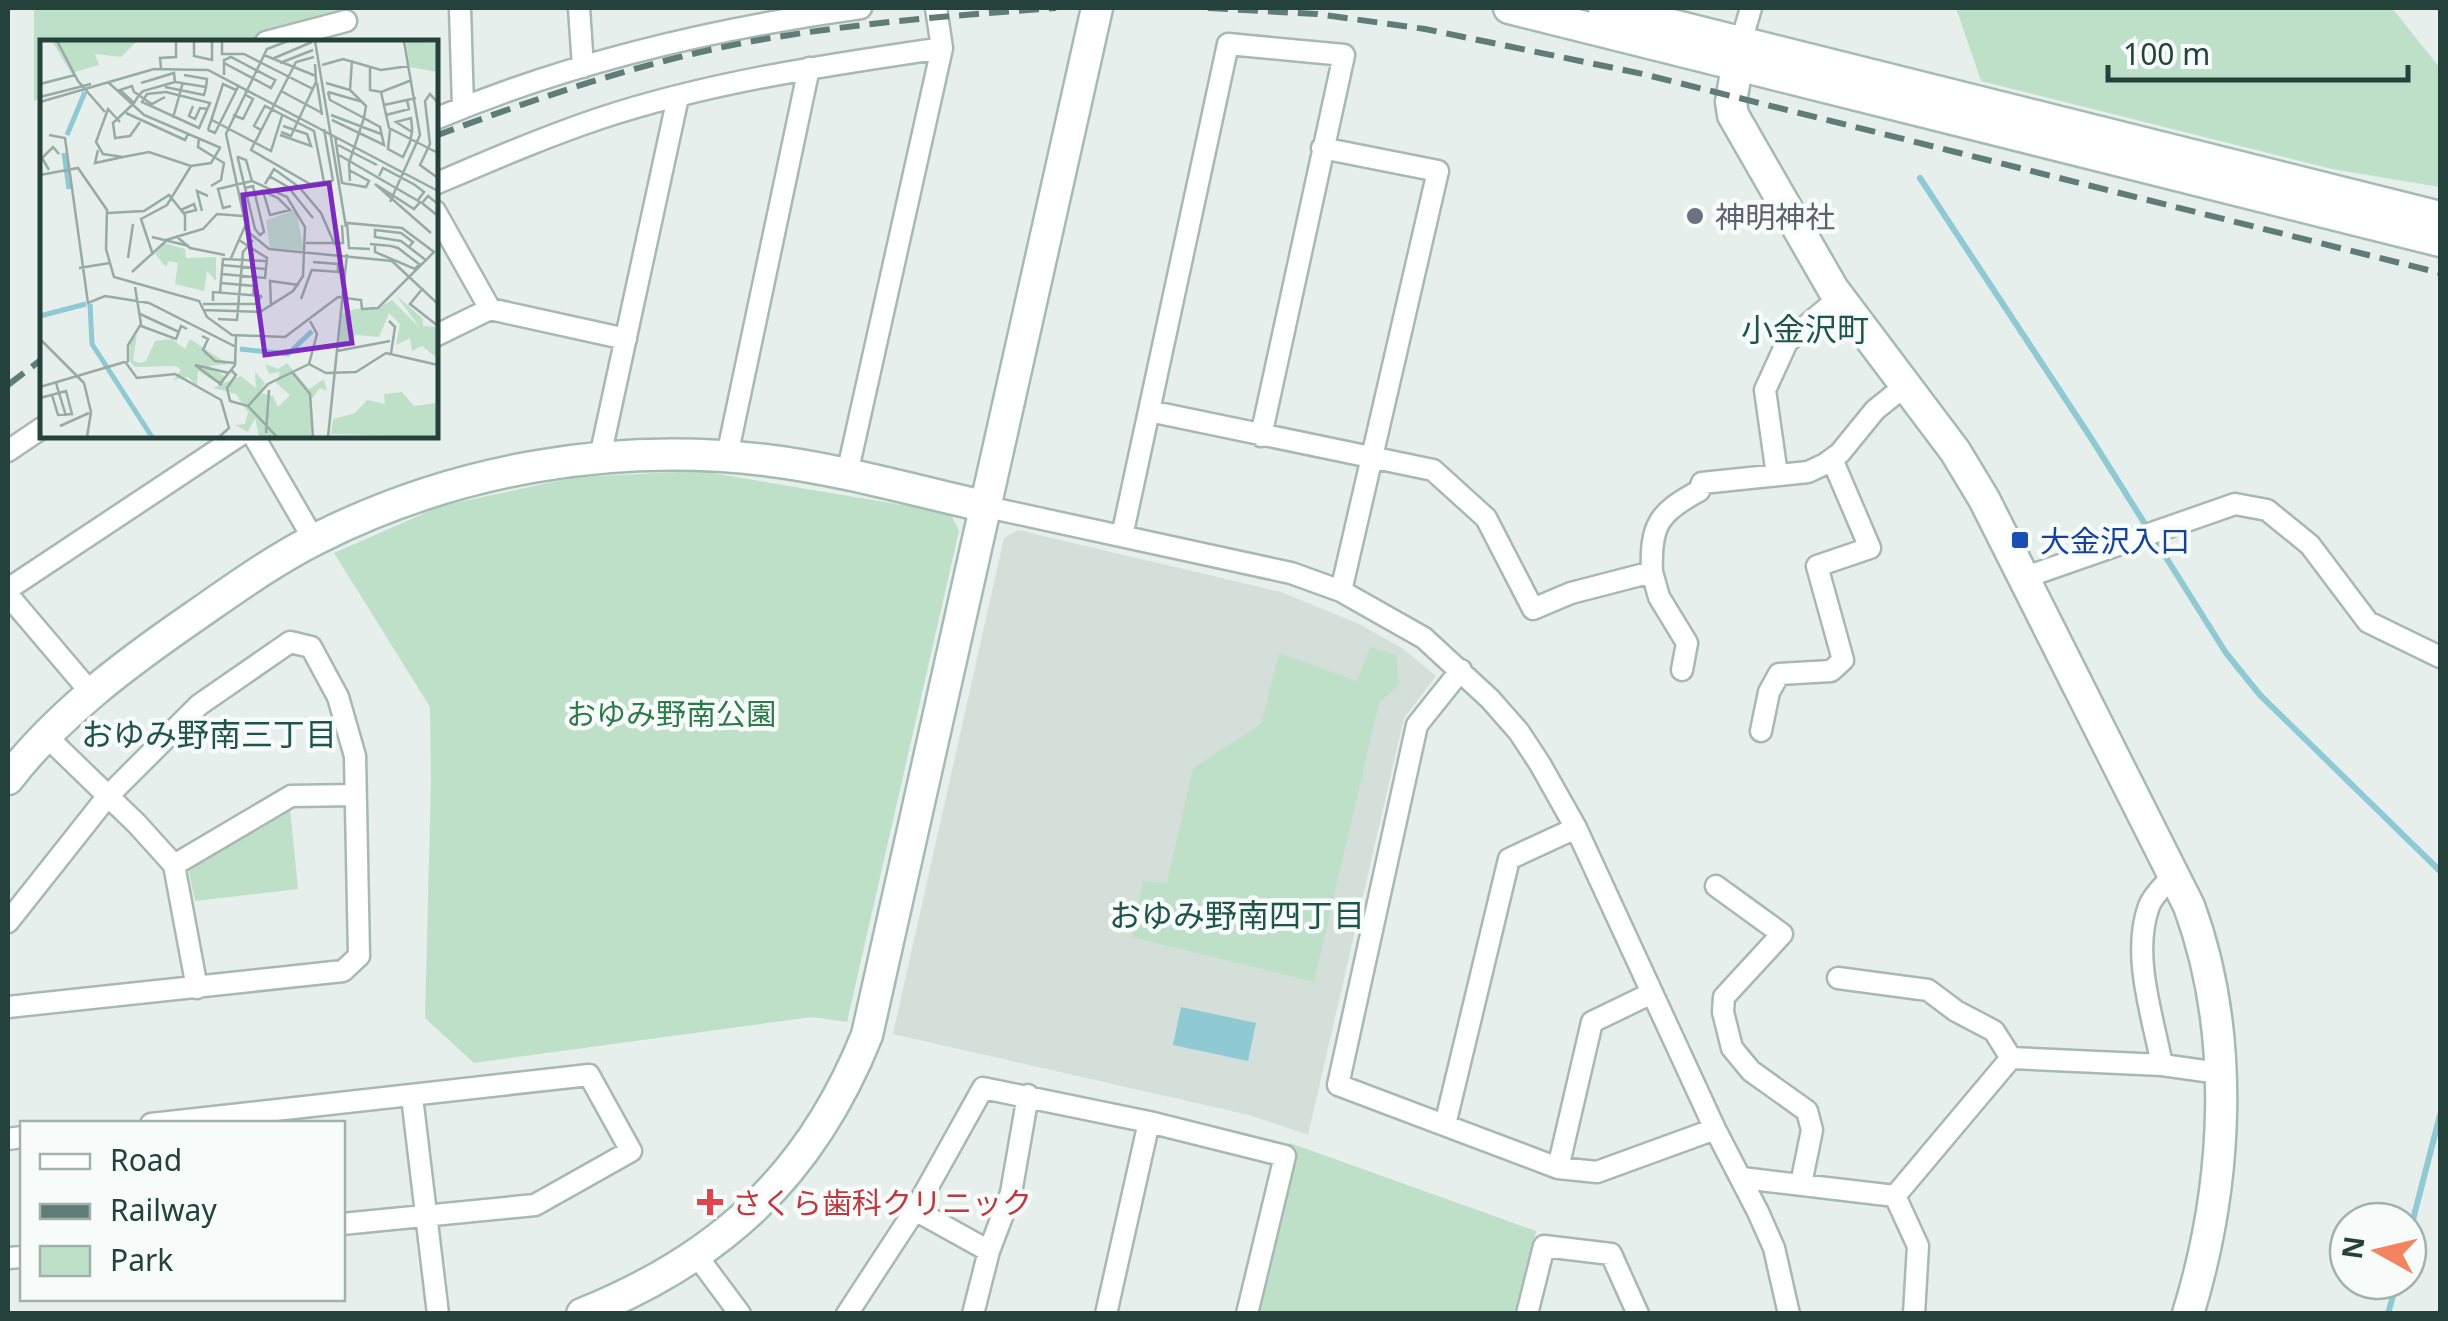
<svg xmlns="http://www.w3.org/2000/svg" width="2448" height="1321" font-family="'Noto Sans','Noto Sans JP',sans-serif">
<style>
.built{fill:#d4dfda}
.green{fill:#bfe0c8}
.water{fill:#8ec9d4}
.lines{fill:none;stroke-linecap:round;stroke-linejoin:round}
.stream{stroke:#8ec9d4;stroke-width:6}
.street-casing{stroke:#a8b8b2;stroke-width:25}
.secondary-casing{stroke:#a4bbb3;stroke-width:35}
.street{stroke:#fff;stroke-width:20}
.secondary{stroke:#fff;stroke-width:30}
.rail{stroke:#5f7d75;stroke-width:6;stroke-dasharray:20 10;stroke-linecap:butt}
.worship-dot{fill:#6b7280;stroke:#f7fbf9;stroke-width:4}
.transit-dot{fill:#1a4fb4;stroke:#f7fbf9;stroke-width:4}
.health-dot{fill:#e0444e;stroke:#f7fbf9;stroke-width:4}
.labels{text-anchor:middle;dominant-baseline:central;stroke-width:9;stroke-linejoin:round;paint-order:stroke}
.worship-label{font-size:30px;fill:#5b616d;stroke:#f7fbf9;text-anchor:start}
.transit-label{font-size:30px;fill:#164399;stroke:#f7fbf9;text-anchor:start}
.park-label{font-size:30px;fill:#2d7a4b;stroke:#f7fbf9}
.health-label{font-size:30px;fill:#be3a42;stroke:#f7fbf9;text-anchor:start}
.neighbourhood-label{font-size:32px;fill:#1f5548;stroke:#f7fbf9}
.inset-river{fill:none;stroke:#8ec9d4;stroke-width:5}
.inset-road{fill:none;stroke:#98aaa4;stroke-width:2.5}
.view{fill:#7b2cbf;fill-opacity:0.15;stroke:#7b2cbf;stroke-width:5}
.inset-edge{fill:none;stroke:#24423a;stroke-width:5}
</style>
<rect width="100%" height="100%" fill="#e6efeb"/>
<!-- built -->
<path class="built" d="M1018,530L1281,592L1357,623L1402,648L1436,676L1404,718L1308,1135L1249,1115L893,1034L1004,538Z"/>
<!-- green -->
<path class="green" d="M34,8H341L342,15L244,42H42V98L34,101Z
M1956,8H2392L2440,68V187L2332,169L1981,81Z
M700,471L950,513L959,531L847,1022L812,1017L474,1063L425,1018L431,780L430,707L334,553L441,506L576,477Z
M1370,647L1396,655L1399,685L1379,703L1314,982L1132,937L1143,881L1167,883L1193,768L1261,724L1279,653L1357,681Z
M290,808L298,889L195,901L188,868Z
M1290,1143L1536,1231L1519,1313L1256,1311Z"/>
<!-- water -->
<path class="water" d="M1181,1007L1256,1023L1248,1061L1173,1045Z"/>
<g class="lines">
<!-- stream -->
<path class="stream" d="M1920,178L2091,438L2226,653L2260,695L2440,871
M2408,1239L2440,1115
M2388,1314L2397,1281"/>
<defs>
<path id="street" d="M460,8L463,107
M579,8L583,67
M266,42L346,21
M1741,42L1751,8
M435,119C570,62 717,28 861,8
M1322,148L1438,171L1341,591
M435,184C489,161 542,138 598,119C709,82 827,65 942,48
M435,211L490,309L626,339
M435,336L490,309
M1149,411L1228,44L1344,55L1261,436
M253,435L314,540
M8,451L42,428
M727,456L809,68
M600,457L678,97
M847,474L942,48L936,8
M1777,475L1765,390L1787,342L1839,298
M987,507L1291,573L1341,591L1424,638L1490,699L1519,732L1540,764L1576,828L1715,1129L1758,1212L1774,1248L1789,1314
M1122,536L1149,411L1433,470L1486,518L1533,609L1571,593L1652,572L1659,597L1687,643L1682,670
M1652,572C1650,525 1659,512 1699,491L1702,483L1808,472L1825,464L1840,453L1875,410L1905,386
M2026,577L2235,504L2267,510L2310,545L2368,622L2440,657
M8,589L240,435
M8,595L92,694
M1461,670L1417,725L1338,1085L1558,1168L1597,1172L1715,1129
M1761,731L1769,692L1779,674L1831,671L1843,660L1817,566L1870,548L1832,459
M45,735L137,824L174,865L291,796L355,795
M174,865L197,988
M1716,886L1782,934L1724,997L1723,1012L1732,1048L1751,1071L1807,1111L1812,1130L1801,1184
M8,922L107,797L199,705L290,642L311,647L338,697L355,756L359,956L343,971L8,1007
M1838,978L1928,990L1956,1011L1994,1031L2011,1058
M2011,1058L2162,1065L2219,1073
M2162,1065C2153,1017 2131,955 2149,906C2153,895 2166,884 2173,875
M412,1097L438,1314
M151,1124L589,1075L631,1151L535,1205L342,1224
M1445,1125L1509,859L1576,828
M8,1139L22,1137
M1558,1168L1592,1022L1652,993
M1742,1178L1895,1196L1918,1246L1914,1314
M1895,1196L2011,1058
M915,1210L989,1251
M697,1256L740,1314
M8,1258L22,1257
M847,1314L915,1210L983,1088L1149,1122L1285,1156L1247,1314
M973,1314L989,1251L1011,1193L1028,1095
M1106,1314L1149,1122
M1527,1314L1544,1246L1611,1254L1638,1314"/>
<path id="secondary" d="M1509,8L2440,241
M1604,8L2440,217
M1741,42L1731,102L1733,115L1833,289L1955,451L1984,499L2189,906C2236,1034 2228,1184 2188,1314
M8,779C59,713 127,663 195,616C234,589 274,560 316,539C454,469 612,442 765,460C839,469 913,490 987,507
M582,1314C721,1258 811,1175 867,1035L1097,8"/>
</defs>
<!-- street casing -->
<use href="#street" class="street-casing"/>
<!-- secondary casing -->
<use href="#secondary" class="secondary-casing"/>
<!-- street -->
<use href="#street" class="street"/>
<!-- secondary -->
<use href="#secondary" class="secondary"/>
<!-- rail -->
<path class="rail" d="M1208,8L1317,14L1425,29L1643,74L2440,273
M435,136C540,97 647,60 759,40C856,23 957,15 1056,8
M8,385L42,359"/>
</g>
<!-- markers -->
<circle class="worship-dot" cx="1695" cy="216" r="10"/>
<rect class="transit-dot" x="2010" y="530" width="20" height="20" rx="5"/>
<path class="health-dot" d="M705 1187h10v10h10v10h-10v10h-10v-10h-10v-10h10z"/>
<g class="labels">
<!-- worship labels -->
<g class="worship-label">
<text x="1715" y="216">神明神社</text>
</g>
<!-- transit labels -->
<g class="transit-label">
<text x="2040" y="540">大金沢入口</text>
</g>
<!-- park labels -->
<g class="park-label">
<text x="671" y="713">おゆみ野南公園</text>
</g>
<!-- health labels -->
<g class="health-label">
<text x="732" y="1202">さくら歯科クリニック</text>
</g>
<!-- neighbourhood labels -->
<g class="neighbourhood-label">
<text x="1805" y="328">小金沢町</text>
<text x="209" y="733">おゆみ野南三丁目</text>
<text x="1237" y="914">おゆみ野南四丁目</text>
</g>
</g>
<!-- overview -->
<g transform="translate(40 40)">
<rect width="398" height="398" fill="#e6efeb"/>
<path d="M12,1H97L81,17L55,14L59,25L31,33ZM366,1L397,3V32L370,27ZM256,170L264,210L230,208L226,180ZM124,203L145,209L146,218L176,217V241L167,231L164,251L135,244L138,223L129,221L126,227L115,214ZM356,255L383,279V286L397,287V318L382,306L372,311L370,298L356,305L360,284L349,273L339,297L316,295L299,308L302,274L315,269L338,268L352,260L380,288ZM97,294L93,320L99,323L106,321L115,301L132,299L145,309L150,299L188,324L169,326L186,337L184,343L201,336L216,348L215,332L225,343L220,353L233,356L238,367L250,355L236,343L240,332L229,334L225,324L238,329L247,323L269,349L284,339L287,351L280,348L271,360L272,397H219L215,378L208,392L195,385L205,384L208,372L196,354L173,348L180,345L158,331L157,346L148,337L133,340L141,330L136,326L95,327L90,322V303ZM362,352L374,366L397,363V397L291,394L293,379L315,373L327,360L345,364L344,354Z" fill="#bfe0c8"/>
<path class="inset-river" d="M27,95L45,52M24,113L29,149M50,264L52,304L112,397M0,276L46,264M200,309L248,314L272,291"/>
<path class="inset-road" d="M17,1L38,41L65,72M154,1V16L172,20V1M182,1V14H204L273,49M248,1L227,9L186,94L207,191L229,209L352,221L398,264M275,1L306,187M224,15L276,36M274,17L256,22L211,110L270,144L284,142M232,19L272,2M184,23L231,48L236,39M240,23L273,10M282,25L303,19L341,30L369,26M330,26V50L341,52M121,28L120,18L136,17V1M184,35V20L191,17L235,40M372,40L341,52L349,88L398,113M68,42L104,75L181,108M101,43L134,33L135,42L166,47L167,39L144,35M277,43L282,75M286,43L310,50L312,20M0,44L35,35M125,47L164,55L166,47M241,51L282,73M126,52L170,63L159,88L102,62L107,54ZM288,52L290,60L324,78L309,123L310,141M288,52L323,62M0,57L51,44M125,57L112,64L104,59L99,55L94,52L92,46L80,50L94,63L99,55L103,51L135,42M0,62L114,29L168,30L398,151M398,63L390,54L385,61L390,104L380,125L398,138M93,64L73,83L75,98L90,96L100,82M344,65L376,58M153,66L149,76L155,79L160,68L168,69M86,73L145,100L148,94M193,75L203,79L213,59L204,54M291,75L341,94M346,75L369,69L367,60M133,78L143,42M172,80L231,111L242,76M292,80L344,105L340,87L324,78L326,66L310,50M284,89L293,141M168,90L183,44L196,50M168,90L175,93L198,47M221,90L214,86L225,66L274,91L284,142L293,141M350,90L348,109L363,117L370,102L372,92V88L371,78L356,82L372,92M241,92L251,96L276,42L275,24M9,95L25,98L48,263L65,256L109,263L196,307M240,95L271,106L267,94L243,86M295,96L302,143L326,147L329,141L309,130M159,98L158,107L184,123L181,140L171,146M298,105L337,125M58,110L55,123L83,117L63,114L56,102L68,69L80,82M299,115L380,162L374,169L335,144M83,117L109,112L151,126M9,130L2,118L13,107L19,114M0,135L38,128L67,170L66,209L74,237L159,261L167,277L192,295L245,297L298,257L321,260L322,269L338,268L394,212L362,188L307,183L309,208L330,209M229,136L248,147L273,178M339,136L343,128L375,145L384,152L378,160M225,144L234,129L259,147L281,173L295,205M335,144L391,193M205,148L213,146L224,192L220,195L215,189L198,119V117L206,120L212,141M223,151L238,158L250,170L230,175ZM350,162L380,95L364,1M398,164L388,156L382,163L398,176M141,170L154,164L156,170L144,173M162,171L157,151L168,156M68,173L104,171L129,155L145,175V191M136,196L150,208L185,215M112,197L149,206M126,200L163,189L177,174L203,176M266,203H303L302,185M330,204L351,206L358,208L379,224L375,229L335,212V205M369,207L373,202L361,193L335,190V197L361,201L387,221M113,215L101,179L127,165L151,126L171,123L180,108M88,218L93,184M191,218L206,184M181,225L226,229M39,228L70,223M272,230L298,232V224L273,222M92,232L126,201M182,234L225,238L227,218L199,200M181,243L214,246L213,255M383,248L370,264L398,286M180,252L183,219L227,221M261,259L272,229M173,261V252L222,256M163,264H215L222,256M231,266L230,241L259,245M164,270L220,272L253,251L263,236L265,187L247,157L212,141L178,149L183,168L191,166M100,274L139,292M178,279L197,280L203,212L213,200M349,281L355,287L351,313M101,286L136,299L141,286L147,289M162,296L168,299L163,310L175,321L195,323M0,299L44,343L51,372L47,397M297,311L350,301M86,323L97,338L135,334L181,360L189,388L179,397M269,324L286,333L316,332L346,313L398,325M269,324L277,294L270,281M155,325L182,345M155,325L189,333M191,330L196,335L187,348L190,361L208,366L237,397M252,332L270,354L273,397M16,343L26,376M179,345L195,325L196,296M0,347L88,321V305L101,284L95,247M0,358L26,351L32,374L18,375L12,355M208,366L228,344L269,324M20,386L49,373M226,393L229,350M288,397L307,214"/>
<path class="view" d="M289,143L312,303L225,315L203,155Z"/>
<rect width="398" height="398" class="inset-edge"/>
</g>
<!-- border -->
<rect width="2448" height="1321" fill="none" stroke="#24423a" stroke-width="20"/>
<!-- legend -->
<rect x="20" y="1121" width="325" height="180" fill="#f7fbf9" stroke="#a3b1ad" stroke-width="2.5"/>
<rect x="40" y="1154" width="50" height="15" fill="#ffffff" stroke="#a3b1ad" stroke-width="2.5"/>
<text x="110" y="1171" font-size="30" fill="#24423a">Road</text>
<rect x="40" y="1204" width="50" height="15" fill="#5f7d75" stroke="#a3b1ad" stroke-width="2.5"/>
<text x="110" y="1221" font-size="30" fill="#24423a">Railway</text>
<rect x="40" y="1246" width="50" height="30" fill="#bfe0c8" stroke="#a3b1ad" stroke-width="2.5"/>
<text x="110" y="1271" font-size="30" fill="#24423a">Park</text>
<!-- north arrow -->
<g transform="translate(2378 1251) rotate(278)"><circle r="48" fill="#f7fbf9" stroke="#a3b1ad" stroke-width="2.5"/>
<path d="M0-8L18 38L0 25L-18 38Z" fill="#f4845f"/>
<text y="-15" font-size="28" font-weight="bold" text-anchor="middle" fill="#24423a">N</text>
</g>
<!-- scale -->
<path d="M2108 65v15h300v-15" fill="none" stroke="#24423a" stroke-width="5"/>
<text x="2123" y="65" font-size="30" fill="#24423a" stroke="#f7fbf9" stroke-width="8" paint-order="stroke">100 m</text>
</svg>
